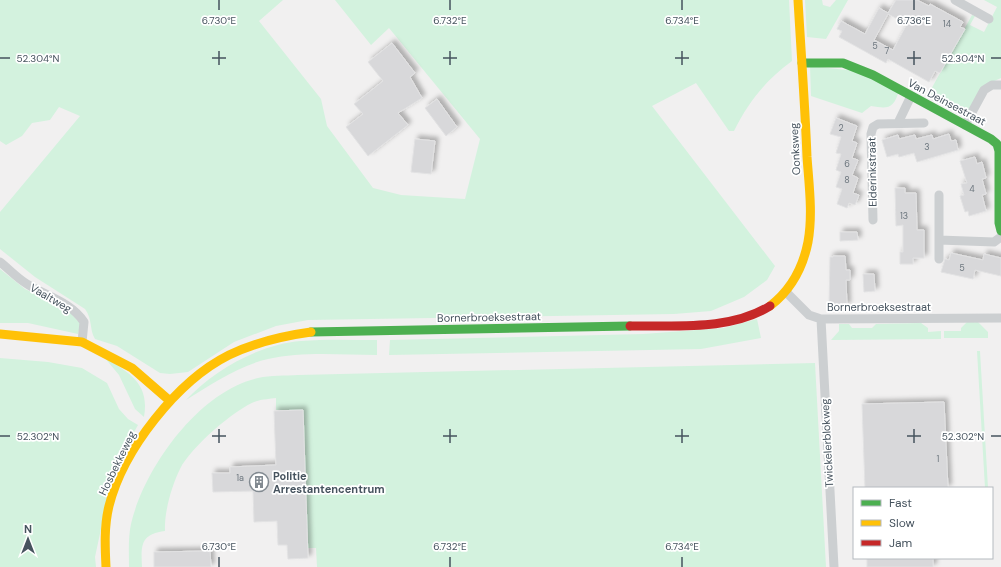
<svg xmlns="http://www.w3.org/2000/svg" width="1001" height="567" font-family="'DM Sans',sans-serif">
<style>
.green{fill:#d3f2de}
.building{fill:#d8d8da;stroke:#e2e2e3;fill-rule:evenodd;filter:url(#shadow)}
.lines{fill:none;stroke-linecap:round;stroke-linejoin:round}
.street{stroke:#cccfd1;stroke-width:9}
.fast{stroke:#4caf50;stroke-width:9}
.slow{stroke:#ffc107;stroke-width:9}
.jam{stroke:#c62828;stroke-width:9}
.ticks{fill:none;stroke:#46535e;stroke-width:1.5}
.labels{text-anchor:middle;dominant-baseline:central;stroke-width:3.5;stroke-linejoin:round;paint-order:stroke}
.number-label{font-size:9px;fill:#6c767e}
.street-label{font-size:11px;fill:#46535e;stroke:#fff}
.poi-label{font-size:11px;font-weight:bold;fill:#46535e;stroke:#fff;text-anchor:start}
.ticks-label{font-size:10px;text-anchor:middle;fill:#46535e;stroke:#fff;stroke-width:3.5;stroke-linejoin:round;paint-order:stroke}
</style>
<defs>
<filter id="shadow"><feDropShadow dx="3.5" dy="-3.5" stdDeviation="2" flood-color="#0004"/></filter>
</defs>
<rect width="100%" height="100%" fill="#f1f0f0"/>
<!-- green -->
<path class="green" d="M0,0H283L259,21L321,99L327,126L373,188L401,195L465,199L480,139L389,28L371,45L335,0H789L792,61C765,81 749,101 734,131H729L696,83L652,106L775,266L767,280L744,297L711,311L674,314L308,320L276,326L234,342L188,372L170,374L160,373L117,346L95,339C89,329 93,320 85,309L35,277L0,249V212L80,116L59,107L50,120L32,123L22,136L6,145L0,141Z
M805,0H822L823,5L830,7L836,0H848L826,39L807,37Z
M984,0H1001V78L983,86L967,114L929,93L972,15L975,16L970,25L984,32L997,7Z
M810,66L856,71L899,90C894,109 888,109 871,106L862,113L811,96Z
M0,269L25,289L67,309L81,324L78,334L28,323H0Z
M757,319L761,338L701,349L389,355L390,340L643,334L724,328Z
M967,322H978L988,332V338H944V331H961V328Z
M921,323L928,328V332L941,331V339L831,340L839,331V324H849L852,328H872L876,324Z
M377,340V355C342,355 303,351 268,359C238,366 212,384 186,400C214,370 260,344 301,341C326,339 352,340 377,340Z
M977,351H980L988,488H985Z
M104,357C129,373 150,383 144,417L135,409L119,375Z
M0,358L48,362L82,368L107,383L119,409L128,419L138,425L128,443L108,496L95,557L96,567H0Z
M815,363L826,567H317L316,548H308L303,410H276V398C270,399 263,399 257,401C236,408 190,448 180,469C172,485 164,512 165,531C140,534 141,546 142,567H129C129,553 128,538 131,524C144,468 199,391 258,378C271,375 285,376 298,375Z"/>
<!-- building -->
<path class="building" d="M896,0H917L929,6L930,4L963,22L960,27L965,29L954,48L940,73L935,71L929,82L888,59L886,63L839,37L842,31L837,29L841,21L865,34L879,8L888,13ZM888,14L907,24L893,50L874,40Z
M392,43L415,73L410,77L422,98L398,113L408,125L368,156L346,127L363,114L354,104L383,81L368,62Z
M437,99L457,127L446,136L425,108Z
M836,118L857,126L852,141L857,143L852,158L858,160L852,175L858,178L853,193L859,195L855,205L849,203L847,208L837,204L842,189L836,187L841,172L836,170L841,154L836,153L841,137L830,134Z
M949,134L951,141L956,140L958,150L917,162L914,153L899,157L898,154L887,157L882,140L898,135L899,139L915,135L916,139L932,135L933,139Z
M415,139L435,141L431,174L411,172Z
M975,157L977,164L982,162L986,178L982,179L986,194L982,195L986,211L969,216L968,211L965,212L960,196L964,195L961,184L967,183L960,161Z
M895,188H905V193H916L917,230H924V258H913V264H900V252H903V225L896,226Z
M840,232H857L858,240L840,241Z
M951,253L983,260L984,254L1001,258V276L975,270L973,279L941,272L945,259L949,260Z
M833,256H845L846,270H850V280H846L847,306H829L830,257H833Z
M863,274H874L875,291L864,292Z
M944,402L948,488H865L862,404Z
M303,410L308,558L288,559L287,545H278L277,521L254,522L253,491L213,492L212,473H230V467L276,465L274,411Z
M210,551L211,567H154V552Z
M867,558H933V567H867Z"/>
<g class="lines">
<!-- street -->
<path class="street" d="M955,0L989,19
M898,123L911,96
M965,125L984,90L992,85H1001
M873,220L871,134L873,127L878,124L924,123
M939,240L994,242L1001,237
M939,259V195
M0,262C9,269 17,278 27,284C46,296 71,302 84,322L82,342
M786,292L809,315L821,319L1001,318
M821,319L834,567"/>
<!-- fast -->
<path class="fast" d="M802,63H843L873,75L991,139L997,144L999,151V223L1001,231
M311,332L630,326"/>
<!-- slow -->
<path class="slow" d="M770,306C791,290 803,267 808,242C813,214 809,185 807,157C805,105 801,52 798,0
M0,334L82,342L132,368L170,401
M106,567C105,547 104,526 109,506C123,450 177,381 229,355C256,342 282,336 311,332"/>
<!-- jam -->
<path class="jam" d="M630,326C676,325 730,331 770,306"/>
</g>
<!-- ticks -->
<path class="ticks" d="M219,0V10M450,0V10M682,0V10M914,0V10M219,51V65M450,51V65M682,51V65M914,51V65M0,58H10M212,58H226M443,58H457M675,58H689M907,58H921M991,58H1001M219,429V443M450,429V443M682,429V443M914,429V443M0,436H10M212,436H226M443,436H457M675,436H689M907,436H921M991,436H1001M219,557V567M450,557V567M682,557V567"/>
<!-- icons -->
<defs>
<symbol id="building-ring" viewBox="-11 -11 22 22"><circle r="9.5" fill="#fff" stroke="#828a91" stroke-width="1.5"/><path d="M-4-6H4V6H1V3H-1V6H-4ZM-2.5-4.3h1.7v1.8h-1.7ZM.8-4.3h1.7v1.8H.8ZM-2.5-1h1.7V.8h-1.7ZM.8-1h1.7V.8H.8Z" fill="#828a91"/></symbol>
</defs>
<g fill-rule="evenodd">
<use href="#building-ring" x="248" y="471" width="22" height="22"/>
</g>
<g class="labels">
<!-- number labels -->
<g class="number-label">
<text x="947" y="24">14</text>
<text x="875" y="46">5</text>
<text x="887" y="51">7</text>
<text x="841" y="128">2</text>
<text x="927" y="147">3</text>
<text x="847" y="164">6</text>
<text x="847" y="180">8</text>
<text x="972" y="189">4</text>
<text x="904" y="216">13</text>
<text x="962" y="268">5</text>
<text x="938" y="459">1</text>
<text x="240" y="478">1a</text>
</g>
<!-- street labels -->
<g class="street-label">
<text transform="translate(947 102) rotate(28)">Van Deinsestraat</text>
<text transform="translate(795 149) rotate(-93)">Oonksweg</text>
<text transform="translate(872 172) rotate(-91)">Elderinkstraat</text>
<text transform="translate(51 298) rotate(30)">Vaaltweg</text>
<text x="879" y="307">Bornerbroeksestraat</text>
<text transform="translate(489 317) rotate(-1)">Bornerbroeksestraat</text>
<text transform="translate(827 443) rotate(-93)">Twickelerblokweg</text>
<text transform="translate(117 463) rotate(-64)">Hosbekkeweg</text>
</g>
<!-- poi labels -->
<g class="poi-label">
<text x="273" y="476">Politie<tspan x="273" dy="13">Arrestantencentrum</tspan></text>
</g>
</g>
<g class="ticks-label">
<text x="219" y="24">6.730°E</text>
<text x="450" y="24">6.732°E</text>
<text x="682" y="24">6.734°E</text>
<text x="914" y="24">6.736°E</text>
<text x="38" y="62">52.304°N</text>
<text x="963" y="62">52.304°N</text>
<text x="38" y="440">52.302°N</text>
<text x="963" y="440">52.302°N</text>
<text x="219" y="550">6.730°E</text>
<text x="450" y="550">6.732°E</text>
<text x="682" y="550">6.734°E</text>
</g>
<!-- legend -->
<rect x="853" y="487" width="140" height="72" fill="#ffffff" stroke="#b5babf"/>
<rect x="861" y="500" width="20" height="6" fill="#4caf50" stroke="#b5babf"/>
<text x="889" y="507" font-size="12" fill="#46535e">Fast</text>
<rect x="861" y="520" width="20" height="6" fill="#ffc107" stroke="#b5babf"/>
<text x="889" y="527" font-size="12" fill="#46535e">Slow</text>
<rect x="861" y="540" width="20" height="6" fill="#c62828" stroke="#b5babf"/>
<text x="889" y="547" font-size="12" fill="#46535e">Jam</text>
<!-- north arrow -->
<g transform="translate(28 539)" stroke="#ffffff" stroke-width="3" paint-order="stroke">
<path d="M0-3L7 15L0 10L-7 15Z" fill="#46535e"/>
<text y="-6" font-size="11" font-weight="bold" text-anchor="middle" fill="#46535e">N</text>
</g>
</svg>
